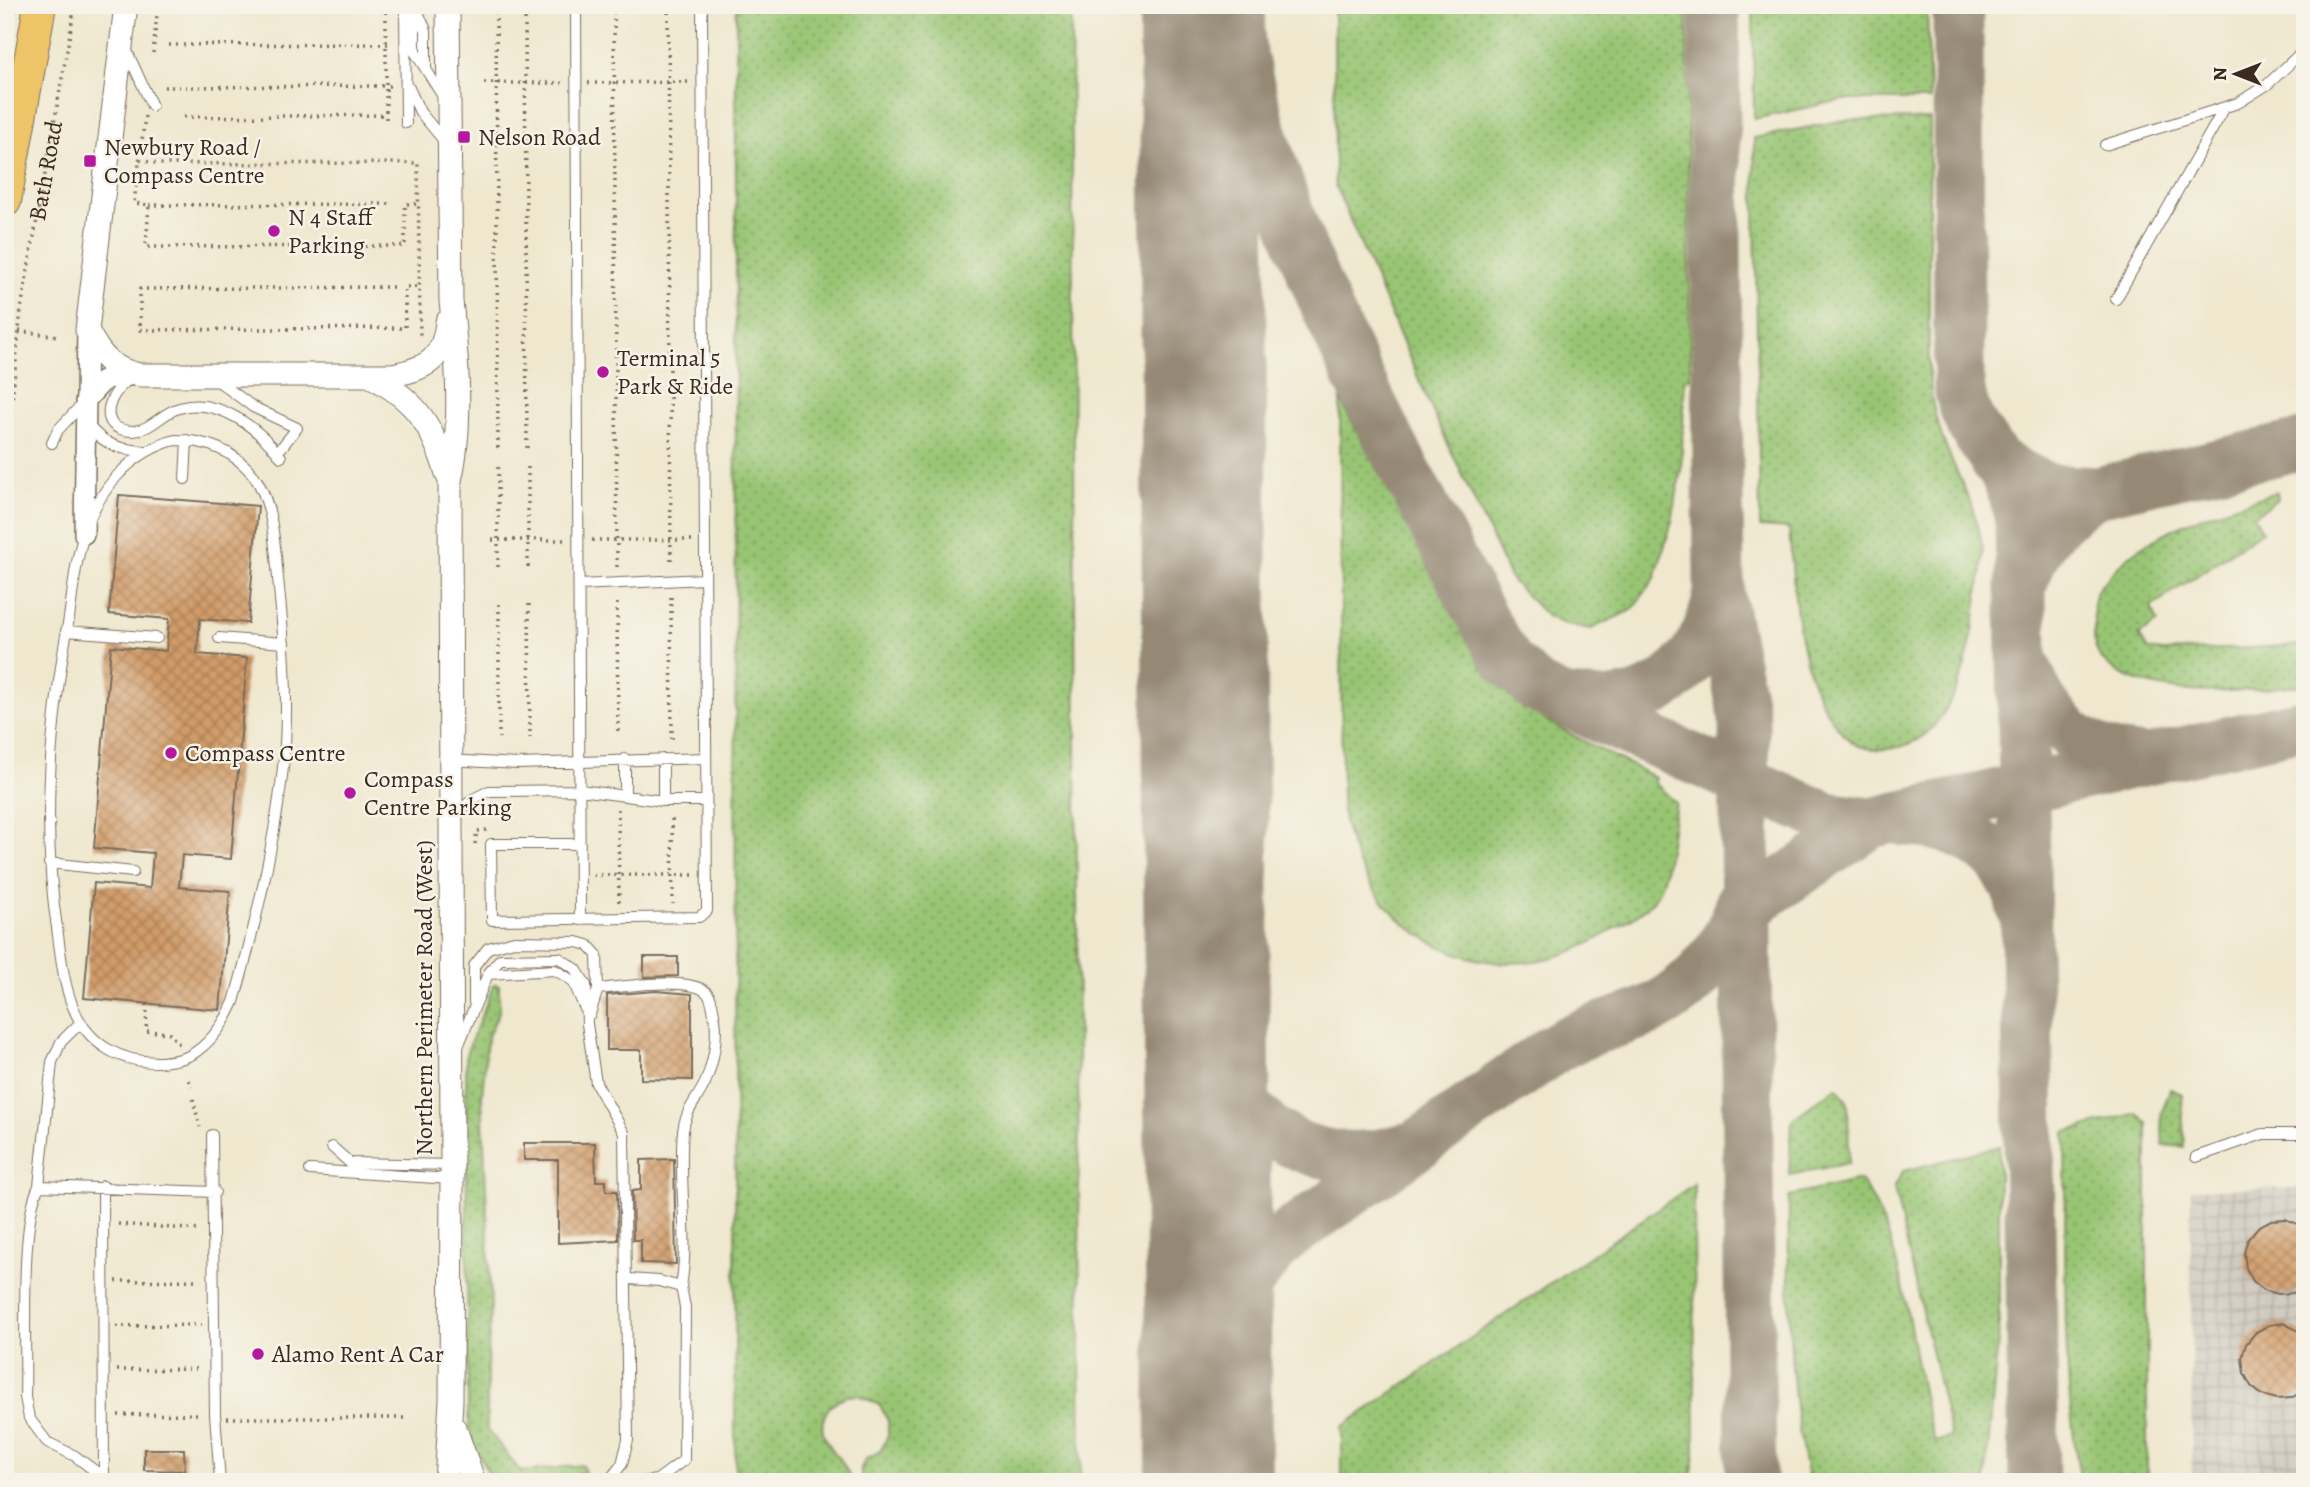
<svg xmlns="http://www.w3.org/2000/svg" width="2310" height="1487" font-family="Alegreya,serif">
<style>
.industrial{fill:url(#industrial-grid)}
.grass{fill:url(#grass-dots);stroke:#6a7848;stroke-width:2}
.lines{fill:none;stroke-linecap:round;stroke-linejoin:round}
.taxiway{stroke:#958976;stroke-width:51}
.runway{stroke:#958976;stroke-width:126}
.building{fill:url(#building-cross-hatch)}
.service-casing{stroke:#7a6c5c;stroke-width:12}
.minor-casing{stroke:#7a6c5c;stroke-width:22}
.tertiary-casing{stroke:#7a6c5c;stroke-width:25}
.trunk-casing{stroke:#7a6c5c;stroke-width:34}
.path{stroke:#7a6c5c;stroke-width:3.5;stroke-dasharray:2 5;stroke-linecap:butt}
.service{stroke:#fff;stroke-width:10}
.minor{stroke:#fff;stroke-width:19}
.tertiary{stroke:#fff;stroke-width:23}
.trunk{stroke:#eec469;stroke-width:32}
.poi-dot{fill:#b5179e;stroke:#f7f3e8;stroke-width:2.5}
.labels{text-anchor:middle;dominant-baseline:central;stroke-width:5;stroke-linejoin:round;paint-order:stroke}
.poi-label{font-size:24px;fill:#3b2a1e;stroke:#f7f3e8;text-anchor:start}
.street-label{font-size:24px;fill:#3b2a1e;stroke:#f7f3e8}
</style>
<defs>
<pattern id="industrial-grid" width="8" height="8" patternUnits="userSpaceOnUse" patternTransform="scale(1.75)"><rect width="8" height="8" fill="#c9c3b8"/><path d="M0 4h8M4 0v8" fill="none" stroke="#a49f95"/></pattern>
<pattern id="grass-dots" width="8" height="8" patternUnits="userSpaceOnUse" patternTransform="scale(1.75)"><rect width="8" height="8" fill="#98c573"/><path d="M2 2h.1M6 6h.1" fill="none" stroke="#7da05e" stroke-width="1.8" stroke-linecap="round"/></pattern>
<pattern id="building-cross-hatch" width="8" height="8" patternUnits="userSpaceOnUse" patternTransform="scale(1.75)"><rect width="8" height="8" fill="#d19c69"/><path d="M0 0l8 8M0 8l8-8" fill="none" stroke="#ab7f56"/></pattern>
</defs>
<rect width="100%" height="100%" fill="#f7f3e8"/>
<filter id="ink" filterUnits="userSpaceOnUse"><feTurbulence type="fractalNoise" baseFrequency=".0143" numOctaves="2"/><feDisplacementMap in="SourceGraphic" scale="14" xChannelSelector="R" yChannelSelector="G"/><feConvolveMatrix kernelMatrix="1 2 1 2 8 2 1 2 1" color-interpolation-filters="sRGB"/></filter>
<filter id="wash" filterUnits="userSpaceOnUse"><feTurbulence type="fractalNoise" baseFrequency=".00686" numOctaves="4" result="noise"/><feDisplacementMap in="SourceGraphic" scale="28" xChannelSelector="R" yChannelSelector="G"/><feGaussianBlur stdDeviation="1.57" result="paint"/><feColorMatrix in="noise" values="0 0 0 0 0 0 0 0 0 0 0 0 0 0 0 0 0 1.4 0 .05"/><feComposite in="paint" operator="in"/></filter>
<g filter="url(#wash)">
<rect width="100%" height="100%" fill="#efe8cf"/>
<!-- industrial -->
<path class="industrial" d="M2305,1188V1482H2192L2191,1189Z"/>
<!-- grass -->
<path class="grass" d="M736,5H1071L1081,1482H861V1468L866,1459L880,1451L888,1436V1421L880,1405L858,1395C846,1395 836,1399 829,1408C807,1438 846,1455 851,1482H735Z
M1334,5H1687L1690,378L1685,379L1681,470L1672,521L1655,578L1632,610L1591,629L1566,625L1548,617L1511,580L1429,403L1335,185Z
M1753,5H1927L1930,100H1842L1754,119Z
M1930,119C1929,183 1929,246 1929,310C1929,343 1927,378 1934,410C1944,456 1975,497 1982,545C1985,562 1979,585 1977,603C1971,654 1952,745 1888,749C1870,750 1857,749 1844,735C1796,683 1795,595 1789,529L1760,527L1754,138L1845,120Z
M1340,399L1482,667C1527,720 1595,745 1656,778L1654,782L1676,803C1671,828 1668,883 1653,901C1642,914 1623,923 1609,932C1496,1006 1364,939 1342,810Z
M2277,492L2278,499L2254,516L2262,531L2151,607L2158,622L2139,635L2148,650L2163,652L2305,645V685C2261,688 2215,696 2172,689C2144,685 2094,672 2094,637C2095,625 2092,607 2095,595C2097,589 2104,582 2108,578C2146,529 2220,510 2277,492Z
M494,984L499,985V1012L487,1038L482,1097L491,1305L487,1368V1429L521,1472L582,1465L585,1472L550,1482L492,1480L471,1440L468,1414L466,1054Z
M1837,1087L1848,1103L1849,1163L1789,1175L1792,1119Z
M2170,1089L2182,1094L2184,1147L2163,1145L2161,1115Z
M2137,1113L2147,1123V1482H2081C2059,1368 2067,1247 2065,1132Z
M1999,1146V1330L1985,1482H1809C1787,1389 1788,1291 1789,1196L1860,1180C1910,1247 1909,1363 1935,1442L1951,1437L1894,1188L1903,1171Z
M1694,1184L1695,1456L1690,1482H1342V1427Z"/>
<g class="lines">
<!-- taxiway -->
<path class="taxiway" d="M1232,5C1264,186 1337,343 1423,504C1451,557 1476,612 1509,662L1537,688L1605,720L1826,817L1871,823
M1714,5L1719,593L1744,717L1751,1482
M1958,5L1959,385C1965,427 1984,440 2004,473C2013,488 2017,505 2020,521L2034,1482
M1995,462L2048,489L2097,492C2060,513 2036,541 2023,581
M2097,492L2305,444
M2025,664C2043,719 2082,757 2142,759
M1572,701C1652,715 1704,669 1719,593
M1902,821C1958,823 2011,850 2022,909
M1732,926L1761,897L1871,823L2305,724
M1207,1016C1216,1035 1220,1057 1229,1076C1262,1148 1334,1170 1406,1148
M1209,1387C1227,1321 1237,1287 1286,1237L1557,1047C1582,1032 1606,1026 1632,1017C1685,1000 1728,953 1742,899"/>
<!-- runway -->
<path class="runway" d="M1202,5L1209,1482"/>
</g>
<g id="blocks">
<!-- building -->
<path class="building" d="M119,495L258,506L248,623L200,619L197,654L247,658L231,859L182,855L179,887L230,891L220,1010L84,998L94,883L150,888L153,853L94,848L111,646L166,651L169,619L109,614Z
M644,957H678V976L644,977Z
M656,991L692,994V1080L641,1079V1050H607V995Z
M524,1143H595L596,1181H606V1191H617L618,1240L558,1243V1160H524Z
M674,1159L676,1264L641,1263V1240H633L632,1191L641,1190V1160Z
M2285,1219L2305,1227V1286L2293,1293L2278,1294L2264,1290L2253,1281L2246,1268L2244,1253L2248,1239L2258,1227L2271,1220Z
M2283,1323L2305,1334V1390L2291,1398L2277,1399L2262,1395L2251,1386L2244,1373L2242,1358L2246,1344L2256,1332L2269,1325Z
M144,1449H184L185,1471L144,1470Z"/>
</g>
</g>
<g filter="url(#ink)">
<use href="#blocks" fill-opacity="0" stroke="#7a6c5c" stroke-width="2"/>
<g class="lines">
<defs>
<path id="service" d="M405,5L406,123
M415,5V52L444,98
M576,5L580,920
M417,10L426,30V69
M126,49L152,106
M409,88L420,112L445,142
M2105,145L2238,103L2268,84L2305,49
M2116,299L2225,107
M214,378L253,407L297,428L277,453
M127,381C108,395 96,429 131,431C149,432 163,412 179,408C218,396 259,429 281,457
M88,425C104,445 120,450 145,451
M175,440C206,440 235,451 254,476C273,502 275,547 278,578C284,638 289,698 284,758C276,840 256,923 234,1002C225,1022 211,1043 191,1055C182,1060 171,1061 161,1062C121,1063 88,1045 73,1007C64,985 61,958 58,935C41,828 50,724 69,618C73,591 75,561 84,535C97,491 130,452 175,440Z
M52,443L58,430L85,401
M185,479L187,440
M579,585L705,579
M66,631L157,638
M219,638L284,643
M625,759V795
M663,759V801
M449,760L518,764L706,758
M453,816L473,799L489,791L580,790L663,801H706
M580,844H491L492,920L699,917L707,911L702,5
M49,863L133,872
M488,974L555,970L573,981L585,1009
M598,989C620,987 694,975 708,994C713,1000 713,1012 715,1019C718,1039 713,1064 705,1083C697,1100 685,1111 683,1131C678,1183 690,1235 681,1287
M474,1002V966L488,948L514,941L577,942L588,945L597,955L598,989L590,1014
M81,1022L61,1042L52,1062L39,1186C19,1226 27,1347 25,1397L29,1418L47,1442L75,1456L110,1482
M457,1049L488,974L500,959L559,958L576,969L586,985L587,1024L596,1083L624,1133L628,1440L622,1464L608,1482
M212,1135L215,1414L220,1482
M332,1147L350,1163L452,1165
M2196,1157L2263,1134H2305
M310,1170L451,1179
M39,1186L215,1192
M103,1186L104,1482
M628,1279L659,1281L681,1287L685,1307L684,1460L657,1480L643,1482"/>
<path id="minor" d="M85,401L105,379L136,375
M84,534L87,330"/>
<path id="tertiary" d="M126,5L87,330C99,355 112,370 140,375H392C428,368 443,360 447,322
M369,375C417,400 432,425 448,476
M455,1429L474,1482
M446,1482L451,1401L452,1171L450,480C463,427 457,356 451,301L448,5"/>
<path id="trunk" d="M5,201L40,5"/>
</defs>
<!-- service casing -->
<use href="#service" class="service-casing"/>
<!-- minor casing -->
<use href="#minor" class="minor-casing"/>
<!-- tertiary casing -->
<use href="#tertiary" class="tertiary-casing"/>
<!-- trunk casing -->
<use href="#trunk" class="trunk-casing"/>
<!-- path -->
<g class="path">
<path d="M386,5V123"/>
<path d="M496,5L498,449"/>
<path d="M525,5L527,450"/>
<path d="M614,5L617,569"/>
<path d="M668,5L671,564"/>
<path d="M169,45L393,44"/>
<path d="M153,53L158,5"/>
<path d="M484,83H562"/>
<path d="M588,83L688,82"/>
<path d="M164,87L393,86"/>
<path d="M145,116L134,203L149,205L146,247L405,246V204H418"/>
<path d="M184,117L386,115"/>
<path d="M140,160L159,164L418,163L420,336"/>
<path d="M149,205L393,204"/>
<path d="M393,287L140,289V330L405,328V287H420"/>
<path d="M19,331L57,336"/>
<path d="M498,467V569"/>
<path d="M528,467V570"/>
<path id="s1" d="M5,537L12,402L21,309L75,5"/>
<path d="M492,540H567"/>
<path d="M592,540H693"/>
<path d="M671,597L672,740"/>
<path d="M617,603L618,731"/>
<path d="M499,604V738"/>
<path d="M529,604L530,738"/>
<path d="M618,809L619,905"/>
<path d="M672,819L673,904"/>
<path d="M475,844L477,831L488,830"/>
<path d="M593,875H694"/>
<path d="M147,1004L146,1031L169,1033L179,1044"/>
<path d="M189,1080L191,1087"/>
<path d="M193,1099L200,1127"/>
<path d="M118,1224L201,1230"/>
<path d="M116,1281L199,1280"/>
<path d="M116,1326L203,1325"/>
<path d="M117,1370L200,1369"/>
<path d="M118,1415L201,1414"/>
<path d="M227,1418H407"/>
</g>
<!-- service -->
<use href="#service" class="service"/>
<!-- minor -->
<use href="#minor" class="minor"/>
<!-- tertiary -->
<use href="#tertiary" class="tertiary"/>
<!-- trunk -->
<use href="#trunk" class="trunk"/>
</g>
</g>
<!-- markers -->
<g class="poi-dot">
<rect x="457" y="130" width="14" height="14" rx="3.5"/>
<rect x="83" y="154" width="14" height="14" rx="3.5"/>
<circle cx="274" cy="231" r="7"/>
<circle cx="603" cy="372" r="7"/>
<circle cx="171" cy="753" r="7"/>
<circle cx="350" cy="793" r="7"/>
<circle cx="258" cy="1354" r="7"/>
</g>
<g class="labels">
<!-- poi labels -->
<g class="poi-label">
<text x="478" y="137">Nelson Road</text>
<text x="104" y="147">Newbury Road /<tspan x="104" dy="28">Compass Centre</tspan></text>
<text x="288" y="217">N 4 Staff<tspan x="288" dy="28">Parking</tspan></text>
<text x="617" y="358">Terminal 5<tspan x="617" dy="28">Park &amp; Ride</tspan></text>
<text x="185" y="753">Compass Centre</text>
<text x="364" y="779">Compass<tspan x="364" dy="28">Centre Parking</tspan></text>
<text x="272" y="1354">Alamo Rent A Car</text>
</g>
<!-- street labels -->
<g class="street-label">
<text stroke="none"><textPath href="#s1" startOffset="369">Bath Road</textPath></text>
<text transform="translate(424 998) rotate(-90)">Northern Perimeter Road (West)</text>
</g>
</g>
<!-- margin -->
<rect width="2310" height="1487" fill="none" stroke="#f7f3e8" stroke-width="28"/>
<!-- north arrow -->
<g transform="translate(2236 74) rotate(270)" stroke="#f7f3e8" stroke-width="5" paint-order="stroke">
<path d="M0-5L12 26L0 18L-12 26Z" fill="#3b2a1e"/>
<text y="-10" font-size="19" font-weight="bold" text-anchor="middle" fill="#3b2a1e">N</text>
</g>
</svg>
